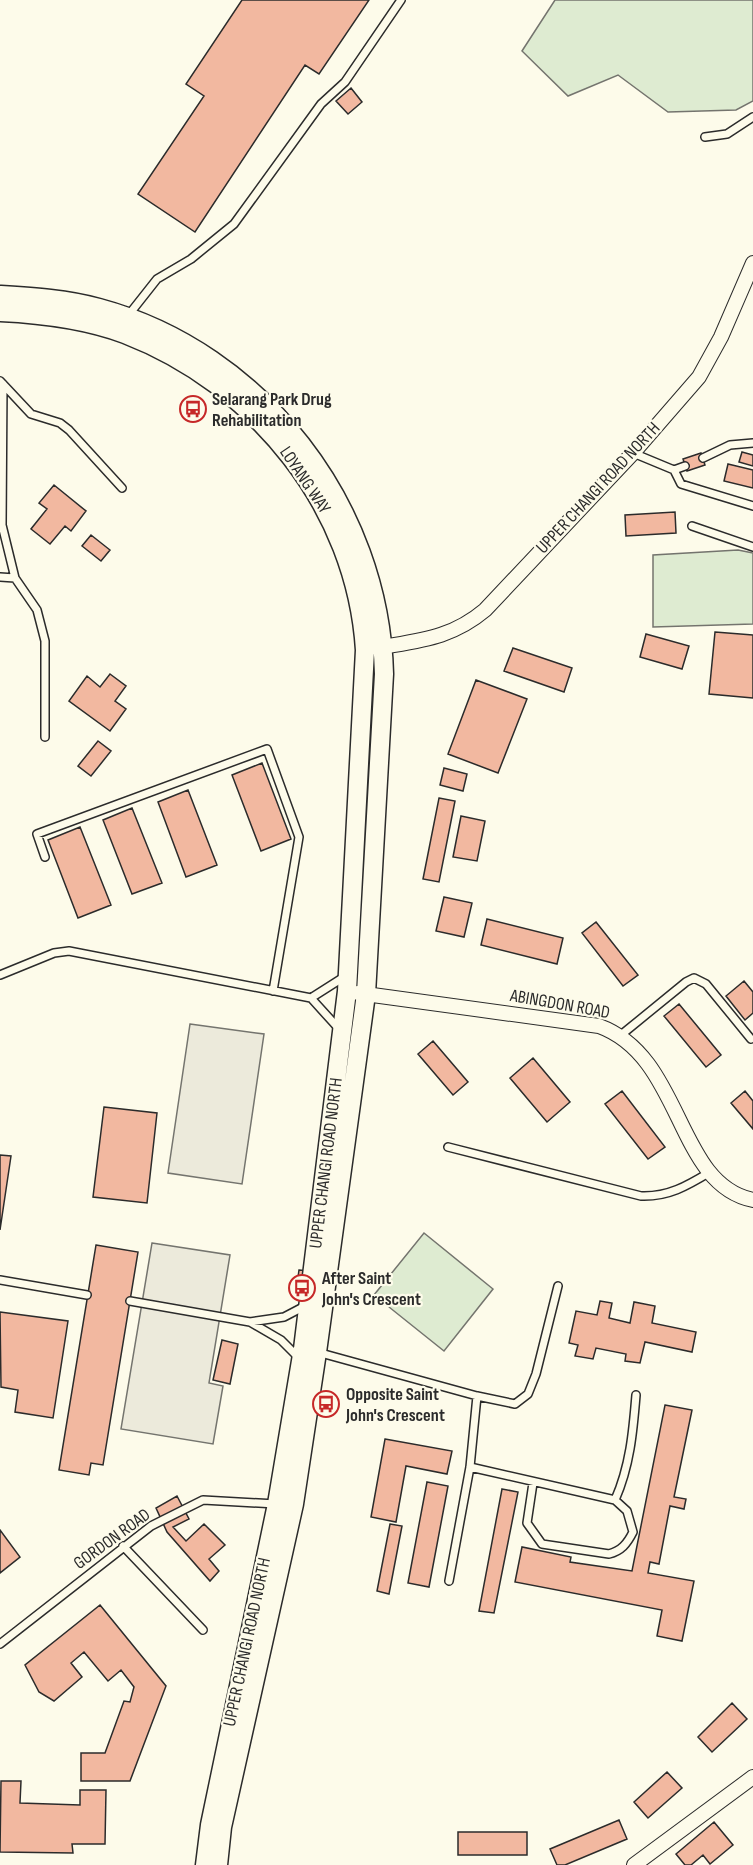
<svg xmlns="http://www.w3.org/2000/svg" width="753" height="1865" font-family="'Sofia Sans Condensed',sans-serif">
<style>
.green{fill:#deebd1;stroke:#74746e;stroke-width:1.5}
.parking{fill:#eceadb;stroke:#74746e;stroke-width:1.5}
.building{fill:#f2b8a0;stroke:#2b2b2b;stroke-width:1.5}
.lines{fill:none;stroke-linecap:round;stroke-linejoin:round}
.service-casing{stroke:#2b2b2b;stroke-width:10}
.minor-casing{stroke:#2b2b2b;stroke-width:16}
.tertiary-casing{stroke:#2b2b2b;stroke-width:21}
.service{stroke:#fdfbea;stroke-width:7}
.minor{stroke:#fdfbea;stroke-width:14}
.tertiary{stroke:#fdfbea;stroke-width:18}
.labels{text-anchor:middle;dominant-baseline:central;stroke-width:4.5;stroke-linejoin:round;paint-order:stroke}
.poi-label{font-size:18px;font-weight:bold;fill:#2b2b2b;stroke:#fdfbea;text-anchor:start}
.street-label{font-size:18px;fill:#2b2b2b;stroke:#fdfbea}
</style>
<rect width="100%" height="100%" fill="#fdfbea"/>
<!-- green -->
<path class="green" d="M555,0H753V101L736,110L668,112L618,75L568,96L522,51Z
M738,550L753,553V624L653,627V555Z
M424,1233L493,1289L444,1351L374,1295Z"/>
<!-- parking -->
<path class="parking" d="M190,1024L264,1034L242,1184L168,1173Z
M152,1243L230,1255L209,1383L223,1386L213,1444L121,1429Z"/>
<!-- building -->
<path class="building" d="M242,0H369L319,74L305,65L195,232L138,194L204,96L186,84Z
M351,88L362,102L348,114L336,101Z
M742,452L753,455V466L739,462Z
M701,453L705,465L687,471L683,459Z
M728,464L753,470V488L724,481Z
M54,485L86,511L71,531L65,526L50,544L31,529L47,509L39,503Z
M675,512L676,533L626,536L625,515Z
M91,535L110,550L101,561L82,546Z
M715,632L753,635V698L709,694Z
M646,634L689,646L682,669L640,657Z
M513,648L572,668L564,692L504,671Z
M110,674L126,686L115,701L126,709L110,731L69,701L87,676L100,687Z
M476,680L527,699L498,773L448,754Z
M98,741L111,751L91,776L78,766Z
M262,763L291,839L261,851L232,775Z
M444,768L467,774L463,791L440,785Z
M188,790L217,865L186,877L158,802Z
M439,798L455,801L439,882L423,879Z
M132,808L162,883L132,894L103,820Z
M461,816L485,821L477,861L453,857Z
M80,827L111,905L78,918L48,840Z
M444,897L472,903L464,937L436,931Z
M487,919L563,938L557,964L481,945Z
M596,922L638,975L623,986L582,933Z
M744,981L753,992V1013L745,1020L726,996Z
M679,1004L721,1055L706,1067L664,1016Z
M433,1041L468,1082L453,1095L418,1054Z
M533,1058L570,1102L547,1122L510,1078Z
M622,1091L665,1147L648,1159L605,1104Z
M745,1091L753,1101V1129L731,1103Z
M104,1107L157,1113L147,1203L93,1197Z
M0,1155L11,1156L0,1230Z
M96,1245L138,1252L103,1465L91,1463L89,1475L59,1470Z
M299,1270L308,1271L304,1293L296,1292Z
M600,1301L612,1303L609,1318L630,1323L634,1302L655,1306L652,1323L696,1332L692,1352L645,1342L640,1363L625,1361L626,1354L596,1348L593,1359L575,1356L578,1345L569,1343L576,1311L597,1315Z
M0,1312L68,1321L53,1418L15,1412L18,1390L1,1387Z
M222,1340L238,1344L230,1384L213,1380Z
M665,1405L692,1410L674,1497L686,1499L684,1509L670,1506L659,1564L650,1562L648,1573L694,1581L682,1641L657,1636L662,1610L515,1582L522,1547L571,1557L570,1562L632,1571Z
M385,1439L452,1451L447,1474L406,1466L396,1522L371,1517Z
M427,1482L448,1486L429,1587L408,1583Z
M502,1489L518,1492L494,1613L479,1611Z
M177,1496L189,1519L173,1527L186,1541L204,1524L225,1545L209,1559L219,1571L210,1581L167,1532L156,1508Z
M390,1524L402,1526L389,1594L377,1591Z
M0,1530L20,1557L0,1573Z
M100,1605L166,1686L130,1781H81V1753H105L124,1701L130,1702L134,1687L121,1670L108,1681L84,1652L71,1663L82,1677L54,1701L39,1692L25,1665Z
M732,1703L747,1719L712,1752L698,1737Z
M667,1772L682,1788L648,1818L634,1802Z
M1,1781H21L20,1803L80,1805V1790H106L105,1844H72L73,1853L0,1852Z
M619,1820L627,1839L565,1865H557L550,1849Z
M714,1822L733,1845L710,1864L703,1855L691,1865H685L676,1854Z
M458,1832H527V1855H458Z"/>
<g class="lines">
<defs>
<path id="service" d="M705,137L727,134L753,117
M127,317L157,279L191,259L234,224L321,104L345,82L401,0
M0,381L31,414L60,423L69,430L122,488
M3,384L2,525L15,578L37,610L45,641V737
M633,453L674,470
M703,458L730,445L753,443
M685,466L674,470L681,484L753,506
M692,526L753,547
M0,577L15,578
M45,857L37,834L267,749L299,837L273,991
M0,975L54,953L69,951L311,998L340,1030
M311,998L344,977
M621,1035L686,982L694,978L706,984L751,1039
M448,1147L641,1196C668,1197 687,1186 710,1172
M0,1280L87,1295
M130,1301L250,1322
M317,1352L477,1396L515,1404L528,1394L536,1374L558,1286
M298,1357L281,1340L250,1322L284,1317L305,1306
M470,1467L615,1500L627,1511L633,1532C627,1544 621,1551 609,1554L542,1544L527,1523L533,1483
M615,1500C630,1466 633,1432 636,1395
M123,1546L203,1630
M449,1581L470,1467L477,1396
M0,1644L151,1526L203,1500L276,1504"/>
<path id="minor" d="M383,647C423,640 453,637 485,610L633,453L699,377L721,337L753,263
M358,993L599,1026C684,1057 675,1184 753,1200
M634,1865L753,1777"/>
<path id="tertiary" d="M0,295C33,297 67,299 99,308C262,352 380,506 384,674L366,994L317,1352L294,1504L222,1827L218,1865
M0,312C42,314 85,319 125,334C257,385 356,507 365,650L347,991L303,1349L277,1504L210,1825L205,1865"/>
</defs>
<!-- service casing -->
<use href="#service" class="service-casing"/>
<!-- minor casing -->
<use href="#minor" class="minor-casing"/>
<!-- tertiary casing -->
<use href="#tertiary" class="tertiary-casing"/>
<!-- service -->
<use href="#service" class="service"/>
<!-- minor -->
<use href="#minor" class="minor"/>
<!-- tertiary -->
<use href="#tertiary" class="tertiary"/>
</g>
<!-- icons -->
<defs>
<symbol id="bus-ring" viewBox="-11 -11 22 22"><circle r="9.5" fill="#fdfbea" stroke="#c62828" stroke-width="1.5"/><path d="M-5-6H5V4H4V6H2V4H-2V6H-4V4H-5ZM-3.5-4V0h7V-4ZM-3.5 1.2v1.5H-2V1.2ZM2 1.2v1.5H3.5V1.2Z" fill="#c62828"/></symbol>
</defs>
<g fill-rule="evenodd">
<use href="#bus-ring" x="178" y="394" width="30" height="30"/>
<use href="#bus-ring" x="287" y="1273" width="30" height="30"/>
<use href="#bus-ring" x="311" y="1389" width="30" height="30"/>
</g>
<g class="labels">
<!-- poi labels -->
<g class="poi-label">
<text x="212" y="399">Selarang Park Drug<tspan x="212" dy="21">Rehabilitation</tspan></text>
<text x="322" y="1278">After Saint<tspan x="322" dy="21">John's Crescent</tspan></text>
<text x="346" y="1394">Opposite Saint<tspan x="346" dy="21">John's Crescent</tspan></text>
</g>
<!-- street labels -->
<g class="street-label">
<text transform="translate(305 480) rotate(56)">LOYANG WAY</text>
<text transform="translate(598 488) rotate(-47)">UPPER CHANGI ROAD NORTH</text>
<text transform="translate(560 1004) rotate(10)">ABINGDON ROAD</text>
<text transform="translate(326 1163) rotate(-83)">UPPER CHANGI ROAD NORTH</text>
<text transform="translate(112 1539) rotate(-36)">GORDON ROAD</text>
<text transform="translate(247 1642) rotate(-78)">UPPER CHANGI ROAD NORTH</text>
</g>
</g>
</svg>
